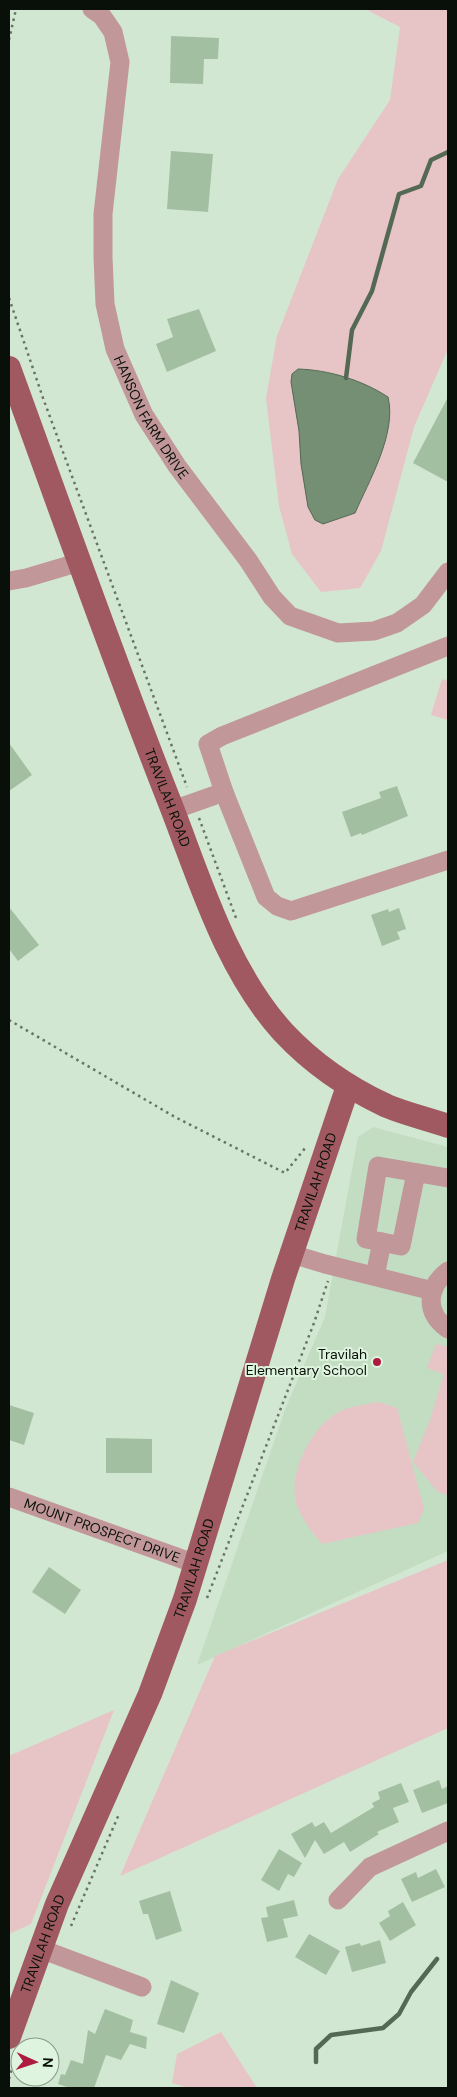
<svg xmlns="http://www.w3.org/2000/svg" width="457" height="2097" font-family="'DM Sans',sans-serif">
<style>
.built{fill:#c3ddc2}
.green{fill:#e7c4c6}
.water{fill:#748f74;stroke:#546954}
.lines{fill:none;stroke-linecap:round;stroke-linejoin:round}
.stream{stroke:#546954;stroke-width:4.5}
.building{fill:#a3bfa2}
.path{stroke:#677466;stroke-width:2.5;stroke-dasharray:2.5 4;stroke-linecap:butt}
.minor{stroke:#c1979a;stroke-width:19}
.major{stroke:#a05960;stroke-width:24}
.poi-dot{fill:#af1b40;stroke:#dff4df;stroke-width:2}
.labels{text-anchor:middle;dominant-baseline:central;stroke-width:4;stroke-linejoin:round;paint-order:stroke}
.street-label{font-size:14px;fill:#091009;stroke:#dff4df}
.poi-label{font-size:14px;fill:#091009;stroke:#dff4df;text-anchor:end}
</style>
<rect width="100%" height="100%" fill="#d2e7d1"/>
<!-- built -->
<path class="built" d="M373,1127L448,1147V1551L197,1665L286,1407L325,1317L358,1137Z"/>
<!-- green -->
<path class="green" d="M365,9H448V349L414,427L381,551L360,588L321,592L292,554L279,506L266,398L277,336L338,179L390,100L400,27Z
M442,679L448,681V720L431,715Z
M436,1344L448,1347V1495L438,1492L413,1462L430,1420L444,1374L427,1368Z
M378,1402L397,1408L424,1509L418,1523L322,1544C312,1532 302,1520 297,1505C287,1475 310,1429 337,1413C349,1406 364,1405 378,1402Z
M448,1560V1728L120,1876L215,1656Z
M114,1710L31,1924L9,1934V1756Z
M221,2032L257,2088H188L172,2083L177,2054Z"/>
<!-- water -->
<path class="water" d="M298,369C329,370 362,380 388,397C397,433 369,481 355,513L323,524L315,520L308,507L301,464L299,431L291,382L292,374Z"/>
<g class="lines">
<!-- stream -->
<path class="stream" d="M346,378L352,330L372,291L399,194L421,186L431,160L448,152
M316,2062V2049L331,2035L383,2028L399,2014L411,1992L437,1959"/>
</g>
<!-- building -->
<path class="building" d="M171,36L219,38L218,59H204L203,84L170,83Z
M171,151L213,154L208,212L167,209Z
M199,309L216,351L167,372L156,344L173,337L167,319Z
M448,397V482L413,463Z
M9,743L32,775L9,791Z
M397,786L408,816L362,835L361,833L351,837L342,812L381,798L379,792Z
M9,907L39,945L18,961L9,949Z
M399,908L406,929L397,932L400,939L382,946L371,915L388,909L389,912Z
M9,1405L34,1413L24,1445L9,1440Z
M106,1438L152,1439V1473H106Z
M49,1567L81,1590L65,1614L32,1592Z
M439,1780L442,1789L448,1786V1803L422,1813L413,1790Z
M401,1783L409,1802L393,1808L399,1822L377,1832L379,1834L350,1852L344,1842L324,1854L315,1840L305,1858L291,1834L312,1822L315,1827L324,1822L331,1833L374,1807L372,1803L380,1799L378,1792Z
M279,1849L302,1863L294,1877L288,1874L279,1891L261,1880Z
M436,1869L445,1887L412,1902L401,1879L416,1872L418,1878Z
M170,1891L182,1931L156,1940L148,1914H143L139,1901Z
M294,1900L298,1916L283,1919L288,1937L267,1942L261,1918L268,1917L266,1907Z
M403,1902L416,1925L390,1941L379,1923L390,1916L388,1911Z
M309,1934L340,1951L326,1975L295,1957Z
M380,1940L386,1963L352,1972L345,1947L360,1943L361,1946Z
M171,1980L199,1993L184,2033L157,2024Z
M105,2009L133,2020L130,2032L147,2037L146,2049L130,2044L121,2060L106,2055L94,2088H70L58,2084L61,2074L65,2075L71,2060L83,2064L88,2030L95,2034Z"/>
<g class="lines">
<!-- path -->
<path class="path" d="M9,40L16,9
M9,298L43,398L187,787
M199,818L236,918
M9,1020L175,1117L285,1173L306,1147
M207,1598L314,1323L328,1281
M71,1926L119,1814
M9,2079L16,2053"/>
<!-- minor -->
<g class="minor">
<path id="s1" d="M92,9L102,16L113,32L120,62L103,214V257L105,304L115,349L144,415L177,466L248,560L272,597L290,616L338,633L374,631L397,623L423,605L448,572"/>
<path d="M9,581L26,578L80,562"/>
<path d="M224,792L266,897L277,906L291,911L448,860"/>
<path d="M173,810L224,792L208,744L222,736L448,646"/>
<path d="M382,1242L401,1246L416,1173"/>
<path d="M292,1254L325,1264L433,1291"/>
<path d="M448,1271C426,1288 425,1313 448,1329"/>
<path d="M375,1276L382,1242L366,1239L378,1166L448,1178"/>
<path id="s2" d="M9,1497L196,1564"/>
<path d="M338,1900L370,1867L448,1831"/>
<path d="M41,1949L142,1987"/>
</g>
<!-- major -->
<g class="major">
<path id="s3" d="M9,368C62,513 113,659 170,803C200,880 226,969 283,1032C312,1063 348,1088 387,1106C406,1114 428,1119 448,1126"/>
<path id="s4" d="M9,2037L57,1904L150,1694L185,1599L283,1279L348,1086"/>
</g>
</g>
<!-- markers -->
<circle class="poi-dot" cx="377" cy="1362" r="5"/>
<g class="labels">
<!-- street labels -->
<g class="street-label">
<text stroke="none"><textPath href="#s1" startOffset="429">HANSON FARM DRIVE</textPath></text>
<text stroke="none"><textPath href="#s3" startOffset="458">TRAVILAH ROAD</textPath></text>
<text stroke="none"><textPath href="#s4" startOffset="909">TRAVILAH ROAD</textPath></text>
<text stroke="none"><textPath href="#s2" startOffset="99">MOUNT PROSPECT DRIVE</textPath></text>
<text stroke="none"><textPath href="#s4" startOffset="504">TRAVILAH ROAD</textPath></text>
<text stroke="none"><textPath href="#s4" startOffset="99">TRAVILAH ROAD</textPath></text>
</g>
<!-- poi labels -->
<g class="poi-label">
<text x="367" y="1354">Travilah<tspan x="367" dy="16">Elementary School</tspan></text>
</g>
</g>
<!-- border -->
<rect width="457" height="2097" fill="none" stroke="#091009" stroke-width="20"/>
<!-- north arrow -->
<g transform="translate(35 2062) rotate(93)"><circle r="24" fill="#dff4df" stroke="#899989"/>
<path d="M0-4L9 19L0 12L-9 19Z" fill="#af1b40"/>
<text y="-8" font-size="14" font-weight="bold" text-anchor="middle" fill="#091009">N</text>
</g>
</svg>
